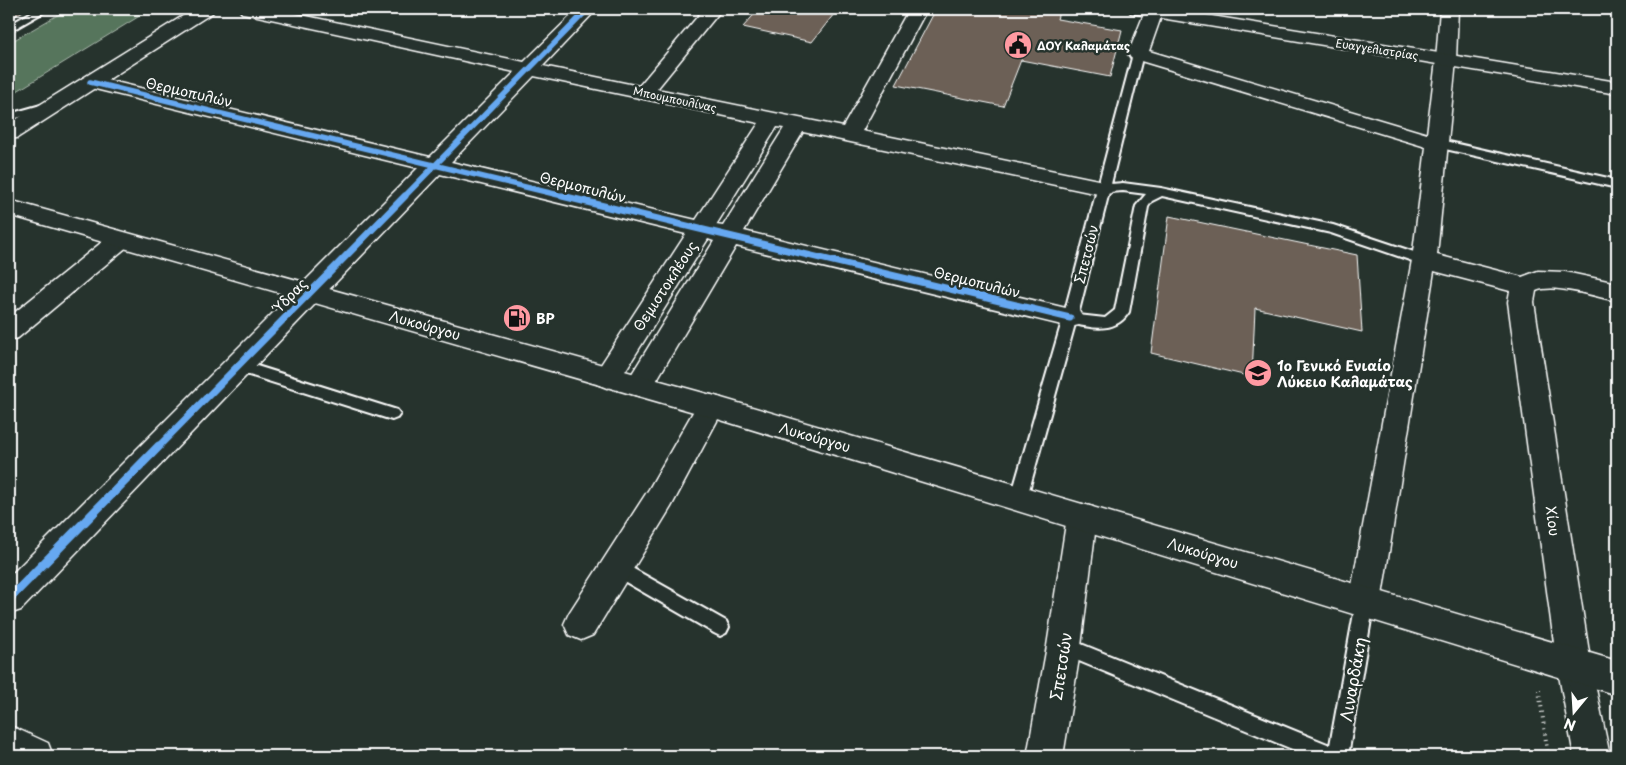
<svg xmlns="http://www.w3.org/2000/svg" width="1626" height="765" font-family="'Playpen Sans',sans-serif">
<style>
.green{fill:#57745c;stroke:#abbaae}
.building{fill:#6c6156;stroke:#fff}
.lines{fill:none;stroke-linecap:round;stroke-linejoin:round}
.service-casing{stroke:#fff;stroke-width:4}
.minor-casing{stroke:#fff;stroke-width:3}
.tertiary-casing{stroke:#fff;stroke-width:3}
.secondary-casing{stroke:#fff;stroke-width:3}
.path{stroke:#fff;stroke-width:4;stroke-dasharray:1 4.5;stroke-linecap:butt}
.service{fill:#26332d;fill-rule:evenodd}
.minor{fill:#26332d;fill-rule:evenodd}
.tertiary{fill:#26332d;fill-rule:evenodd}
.secondary{fill:#26332d;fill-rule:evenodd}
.cycleway-far2-casing{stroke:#26332d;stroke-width:8}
.cycleway-far1-casing{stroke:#26332d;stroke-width:10}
.cycleway-casing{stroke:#26332d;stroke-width:12}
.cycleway-far2{stroke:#66a8f1;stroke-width:5.5}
.cycleway-far1{stroke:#66a8f1;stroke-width:7}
.cycleway{stroke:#66a8f1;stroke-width:9}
.labels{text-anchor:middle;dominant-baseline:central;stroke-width:5;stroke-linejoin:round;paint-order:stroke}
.far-poi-label{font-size:11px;font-weight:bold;fill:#fff;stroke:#26332d;text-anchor:start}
.far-street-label{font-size:11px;fill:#fff;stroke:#26332d}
.street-label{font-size:14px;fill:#fff;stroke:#26332d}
.poi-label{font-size:14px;font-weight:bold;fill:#fff;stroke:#26332d;text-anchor:start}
.near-street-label{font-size:16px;fill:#fff;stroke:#26332d}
</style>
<rect width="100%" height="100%" fill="#26332d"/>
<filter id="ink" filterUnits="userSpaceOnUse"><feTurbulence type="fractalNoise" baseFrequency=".02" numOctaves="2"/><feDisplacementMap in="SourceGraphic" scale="10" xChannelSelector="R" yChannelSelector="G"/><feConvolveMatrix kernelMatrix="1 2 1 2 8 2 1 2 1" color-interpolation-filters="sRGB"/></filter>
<g filter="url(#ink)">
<!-- green -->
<path class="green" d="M68,9H151L9,96V43Z"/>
<!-- building -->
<path class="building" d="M9,9H27L9,19Z
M759,9H810L834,14L812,42L743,27Z
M936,9H1060L1057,19L1122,30L1110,77L1021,60L1003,106L896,85Z
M1169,216L1357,255L1362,332L1255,308L1252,377L1151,353Z"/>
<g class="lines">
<defs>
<path id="service" d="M37,9H49L9,32V25Z
M1138,51L1143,54L1111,184L1123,183L1161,188L1333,225L1429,257L1431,260L1429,263L1424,265L1331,233L1162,196L1152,201L1148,207L1129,312C1117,332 1095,329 1075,324L1027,497L1025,502L1019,504L1013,502L1011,497L1063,318L1133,54ZM1123,191L1146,194L1136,206L1115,310L1105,318L1078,315L1109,192Z
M48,103L54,106L52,108L9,120V114Z
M1436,139L1617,180V188L1432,146L1430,143Z
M238,360L397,410L400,414L397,418L392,420L233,370L231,366L233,362Z
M616,559L726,621L729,627L726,633L720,636L714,633L610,573L607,567L610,561Z
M1365,594L1371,596L1374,602L1348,756H1309L1057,652L1055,646L1057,640L1064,637L1330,745L1356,602L1359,596Z"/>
<path id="minor" d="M239,9H273L524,62L578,9H597L543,66L639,86L704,9H722L657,89L843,127L909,9H927L862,131L1103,181L1111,183L1114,188L1111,193L1103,195L803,132L744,231L1070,309L1079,311L1083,318L1079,325L1070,327L736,246L649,393L639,396L629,393L625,385L714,241L708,239L617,384L607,388L597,384L593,377L686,234L440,174L21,610L9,614V577L418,168L83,86L80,82L83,78L90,76L430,157L515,72L248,14L242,13ZM534,76L759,123L696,220L451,162ZM777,127L784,128L723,226L716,225Z
M1146,9H1162L1163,11L1149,51L1427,134L1436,60L1440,9H1458L1456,60L1437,255L1522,277L1538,271L1565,272L1617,283V301C1596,297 1555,283 1536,291L1534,302L1591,665L1610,756H1574L1557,665L1508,302L1510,291L1434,271L1381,602L1377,613L1365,617L1353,613L1349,602L1412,260L1426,147L1131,58L1128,54Z
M120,232L128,234L132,240L128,246L18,338L9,341V317L112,234Z
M711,395L721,398L725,406L671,507L593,635L581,640L569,635L564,624L569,613L649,489L701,398Z
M1082,504L1093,507L1097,517L1081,646L1063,756H1027L1047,646L1067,517L1071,507Z
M9,725L48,743L53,756H9Z"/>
<path id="tertiary" d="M1128,9H1169L1617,82V94L1131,13Z"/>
<path id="secondary" d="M194,9H215L212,13L17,138L9,139V124Z
M9,200L711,395L1617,661V695L711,417L9,215Z"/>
</defs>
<!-- service casing -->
<use href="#service" class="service-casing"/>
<!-- minor casing -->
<use href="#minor" class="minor-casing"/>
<!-- tertiary casing -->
<use href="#tertiary" class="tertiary-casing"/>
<!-- secondary casing -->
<use href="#secondary" class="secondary-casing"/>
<!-- path -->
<path class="path" d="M1539,690L1548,756"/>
<!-- service -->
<use href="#service" class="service"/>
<!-- minor -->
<use href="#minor" class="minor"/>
<!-- tertiary -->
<use href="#tertiary" class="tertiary"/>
<!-- secondary -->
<use href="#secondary" class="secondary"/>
<defs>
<path id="cycleway-far2" d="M90,82L567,197
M404,197L588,9"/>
<path id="cycleway-far1" d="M562,196L1070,318
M158,447L405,196"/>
<path id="cycleway" d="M9,599L159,446"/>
</defs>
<!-- cycleway-far2 casing -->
<use href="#cycleway-far2" class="cycleway-far2-casing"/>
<!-- cycleway-far1 casing -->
<use href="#cycleway-far1" class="cycleway-far1-casing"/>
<!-- cycleway casing -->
<use href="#cycleway" class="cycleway-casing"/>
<!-- cycleway-far2 -->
<use href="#cycleway-far2" class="cycleway-far2"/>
<!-- cycleway-far1 -->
<use href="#cycleway-far1" class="cycleway-far1"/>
<!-- cycleway -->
<use href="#cycleway" class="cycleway"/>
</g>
</g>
<!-- icons -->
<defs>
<symbol id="civic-disc" viewBox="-11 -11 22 22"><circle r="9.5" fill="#ff9aa2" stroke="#26332d"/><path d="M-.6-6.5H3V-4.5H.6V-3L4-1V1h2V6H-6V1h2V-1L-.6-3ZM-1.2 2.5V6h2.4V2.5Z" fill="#111"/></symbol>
<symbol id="fuel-disc" viewBox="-11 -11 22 22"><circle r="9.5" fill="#ff9aa2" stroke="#26332d"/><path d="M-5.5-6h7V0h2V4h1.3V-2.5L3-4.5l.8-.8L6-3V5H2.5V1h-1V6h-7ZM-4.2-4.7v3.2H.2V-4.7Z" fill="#111"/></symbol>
<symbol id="school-disc" viewBox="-11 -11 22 22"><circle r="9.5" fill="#ff9aa2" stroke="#26332d"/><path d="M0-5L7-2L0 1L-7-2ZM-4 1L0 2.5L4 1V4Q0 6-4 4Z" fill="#111"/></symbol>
</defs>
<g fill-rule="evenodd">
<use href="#civic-disc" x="1002" y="29" width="32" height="32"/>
<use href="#fuel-disc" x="501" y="302" width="32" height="32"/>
<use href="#school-disc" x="1242" y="357" width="32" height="32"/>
</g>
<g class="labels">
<!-- far-poi labels -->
<g class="far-poi-label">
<text x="1037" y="45">ΔΟΥ Καλαμάτας</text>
</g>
<!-- far-street labels -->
<g class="far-street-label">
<text transform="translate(1377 49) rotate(9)">Ευαγγελιστρίας</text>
<text transform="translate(675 99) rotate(12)">Μπουμπουλίνας</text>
</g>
<!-- street labels -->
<g class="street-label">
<text transform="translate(189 92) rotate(13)">Θερμοπυλών</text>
<text transform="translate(583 187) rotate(14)">Θερμοπυλών</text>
<text transform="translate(1086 254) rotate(-76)">Σπετσών</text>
<text transform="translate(977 282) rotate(14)">Θερμοπυλών</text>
<text transform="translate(665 286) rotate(-57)">Θεμιστοκλέους</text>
<text transform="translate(290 295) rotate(-46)">Ύδρας</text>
<text transform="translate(425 325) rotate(16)">Λυκούργου</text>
<text transform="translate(815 437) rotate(16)">Λυκούργου</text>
<text transform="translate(1553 521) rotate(82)">Χίου</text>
<text transform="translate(1203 553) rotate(17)">Λυκούργου</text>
</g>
<!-- poi labels -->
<g class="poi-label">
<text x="536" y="318">BP</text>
<text x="1277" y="365">1ο Γενικό Ενιαίο<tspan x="1277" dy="16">Λύκειο Καλαμάτας</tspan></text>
</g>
<!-- near-street labels -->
<g class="near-street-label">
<text transform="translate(1060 666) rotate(-81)">Σπετσών</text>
<text transform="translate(1352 679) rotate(-80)">Λιναρδάκη</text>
</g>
</g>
<!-- margin -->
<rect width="1626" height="765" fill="none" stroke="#26332d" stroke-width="30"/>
<rect x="15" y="15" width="1596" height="735" fill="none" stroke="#fff" stroke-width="2" filter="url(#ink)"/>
<!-- north arrow -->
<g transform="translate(1574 712) rotate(198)" stroke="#26332d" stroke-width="4" paint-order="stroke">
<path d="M0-4L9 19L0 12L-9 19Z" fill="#ffffff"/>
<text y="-8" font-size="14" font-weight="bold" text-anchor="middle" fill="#ffffff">N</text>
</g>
</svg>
